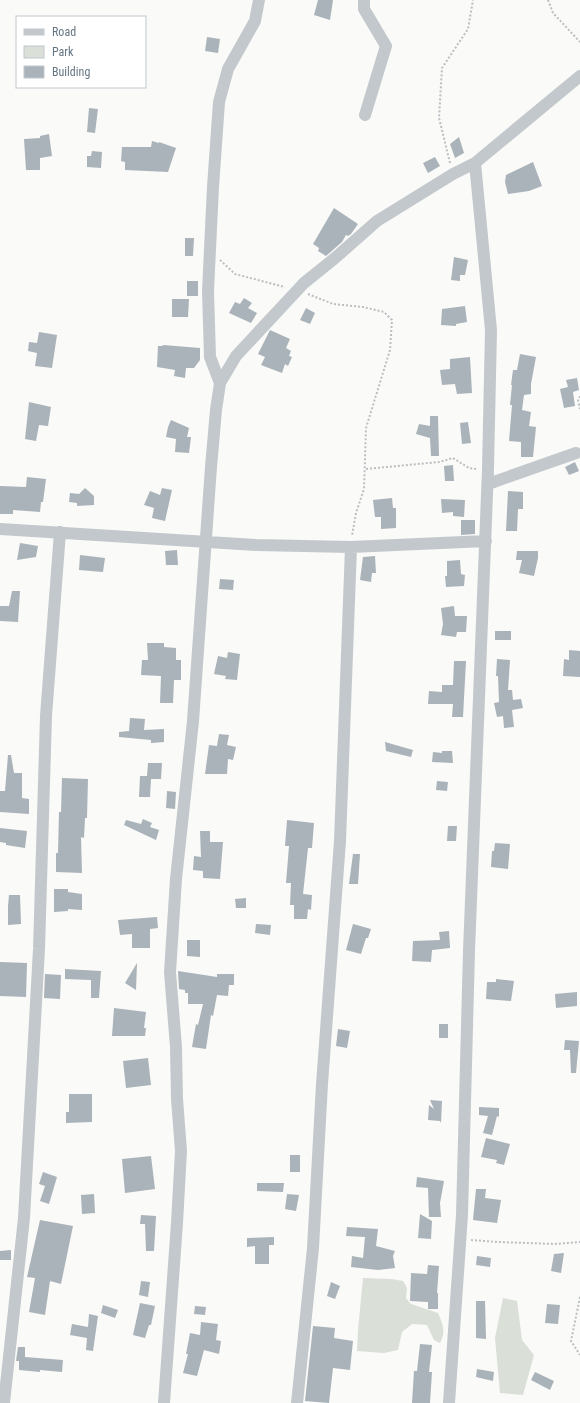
<svg xmlns="http://www.w3.org/2000/svg" width="580" height="1403" font-family="'Roboto Condensed',sans-serif">
<style>
.green{fill:#dadfd7}
.building{fill:#aab3b9}
.lines{fill:none;stroke-linecap:round;stroke-linejoin:round}
.path{stroke:#bbbfc2;stroke-width:2;stroke-dasharray:2 2;stroke-linecap:butt}
.minor{stroke:#c3c8cc;stroke-width:12}
</style>
<rect width="100%" height="100%" fill="#fafaf8"/>
<!-- green -->
<path class="green" d="M363,1278L391,1279L403,1281L407,1288L406,1298L411,1304L438,1313C443,1324 446,1332 440,1343L434,1340L427,1325L412,1324L402,1332L398,1350L384,1353L357,1351L358,1330Z
M503,1298L517,1301L522,1340L534,1355L523,1395L500,1393L495,1338Z"/>
<!-- building -->
<path class="building" d="M318,0H333L330,20L314,15Z
M207,37L220,39L218,53L205,51Z
M89,108L98,109L95,133L87,132Z
M49,134L52,156L40,158V170H26L24,139L40,138V136Z
M459,137L464,153L455,158L450,144Z
M152,141L159,143V142L176,148L168,172L125,170V162L121,161L122,147H151Z
M92,151L102,152L101,168L87,167V156H91Z
M435,157L440,166L428,173L423,163Z
M533,162L542,186L529,191L508,194L505,182L506,175Z
M334,208L358,224L351,234L348,236L346,235L342,242L326,256L318,251L319,248L313,244Z
M185,238H194L193,256H185Z
M454,257L468,260L465,275H460V281L451,280Z
M187,281H198V296H187Z
M244,298L252,303L248,308L257,313L251,323L229,313L235,302L240,304Z
M172,299H189L188,317H172Z
M465,306L467,322L456,324V326L441,325L442,309Z
M306,308L315,313L310,324L300,320Z
M270,330L290,339L286,348L291,351L289,356L292,357L288,366L285,364L282,373L261,365L265,357L258,354Z
M39,332L57,335L52,368L35,366L37,353L28,351L29,342L37,343Z
M163,345L200,348V360L194,368H186L185,378L174,376L175,370L157,367L158,346H162Z
M520,354L536,357L531,384V394L524,395L522,410L531,412L529,426L536,427L533,457H521V442L509,441L512,405H510L512,385H511L513,370H517Z
M470,357L472,393L457,394L455,384L442,385L440,370L450,369V359Z
M577,378L579,390L573,392L575,406L564,408L560,389L568,387L566,380Z
M29,402L51,407L48,426L39,425L36,441L25,439Z
M430,416H438L439,456H431L430,438L416,434L419,424L430,426Z
M171,420L189,428L187,437H191L189,453L175,452L176,439L166,437L168,427Z
M468,422L471,443L462,444L460,423Z
M575,462L579,471L569,475L565,467Z
M453,465L454,481H445L444,466Z
M27,477L46,479L43,502H41L40,512L13,510V514H0V486L26,487Z
M85,488L94,496V505L77,506V503L69,502L70,493L79,494Z
M162,488L172,490L165,521L152,518L154,508L144,505L150,491L160,495Z
M508,491L523,492V509H518L517,531H506Z
M392,498L393,508H396V528L381,529V517H375L373,500Z
M441,499L465,500L464,517L453,516V512L442,513Z
M461,520H475V534L461,535Z
M20,543L38,546L36,557L17,560Z
M177,550L178,565H166L165,551Z
M517,551H538V558L534,576L519,573L522,560H516Z
M80,555L105,558L103,572L79,570Z
M375,556L376,573H372L371,582L360,580L363,557Z
M460,560L461,574L465,575L464,586L446,587L445,576H447V561Z
M220,579L234,580L233,590L219,589Z
M12,591H20L18,622L0,621V606H9Z
M454,606L455,616H467L466,632H457L456,637L441,635L443,624L441,608Z
M495,631H511V640H495Z
M147,643H164V647L176,648V660H181V680H174L173,703H160L161,676L141,675L142,660H148Z
M569,650L580,651V677L563,676L564,659L569,660Z
M228,652L240,654L237,680L225,679L226,676L214,674L218,656L227,658Z
M497,659L510,660L508,690H512L513,700L521,699L523,708L512,710L514,727L504,728L503,716L497,717L494,703L499,702L498,676H496Z
M454,661H466L463,717H452L453,704H428L429,691L442,692V685H453Z
M130,718L145,719L144,730L164,729V742L151,743V740L119,737V732L129,731Z
M219,734L229,735L227,745L236,747L233,760L228,759L227,774H205L209,745L217,746Z
M385,742L413,750L411,757L386,751Z
M442,751H452L453,763L432,762L433,752L442,753Z
M8,755H11L14,773H22V798L29,799V814L0,812V791H5Z
M148,763H162L161,779H151L150,797H139L140,776H147Z
M62,778L88,779L87,818H85L84,838L81,837L82,873L56,872V853H58L59,812H61Z
M437,781L448,782L447,791L436,790Z
M167,791L176,792L175,809L166,808Z
M143,819L152,823L150,827L159,830L156,840L124,825L126,820L141,824Z
M287,820L314,823L312,848H308L303,894L312,895L311,910L308,909L307,919H294V905H290L291,883H286L289,846H285Z
M448,826H457L456,841H447Z
M0,828L27,831L25,848L6,845V843L0,842Z
M200,831H210V842H223L220,879L203,878V871L193,870L194,856L201,857Z
M495,843L510,844L508,869L491,867L492,851H494Z
M353,854H360L358,884H349Z
M54,889H68V892L82,894V910L68,909V911L54,912Z
M9,895H20L21,924L8,925V906Z
M246,898V908H236L235,899Z
M157,917L158,928L150,929V948H132V934L120,935L118,920Z
M256,924L271,925L270,935L255,933Z
M353,924L371,929L368,938H366L361,954L346,950Z
M449,931L450,948L432,950L431,962L412,961L413,941L440,940L439,932Z
M187,940H200V957L187,956Z
M0,962L27,963L26,997L0,996Z
M137,963L136,990L125,983Z
M65,969L101,971L99,998H91V980L65,979Z
M178,971L217,977V974H234V985H229L228,996L217,995L213,1016L211,1015L206,1049L192,1047L196,1024L198,1025L203,1004H188V993H185V990L179,989Z
M45,974L61,975L60,999L44,998Z
M496,979L514,981L511,1001L486,999L487,982H496Z
M577,992V1006L556,1008L555,994Z
M114,1008L146,1012L144,1028H146L145,1036H112Z
M439,1024H448V1038H439Z
M338,1029L350,1031L347,1048L336,1046Z
M565,1040L579,1041L576,1073H571L570,1050H564Z
M148,1058L151,1085L126,1088L123,1061Z
M69,1094H92V1122L66,1123V1112H69Z
M430,1100L442,1101L441,1123L440,1121L428,1120L429,1105L434,1109Z
M479,1107L499,1108V1117L497,1116L492,1135L483,1133L488,1116L479,1115Z
M486,1138L510,1144L504,1165L496,1163L497,1160L481,1157Z
M290,1155H300V1172H290Z
M151,1156L155,1189L125,1193L122,1159Z
M43,1172L57,1177L49,1204L40,1201L45,1186L39,1184Z
M417,1177L444,1181L440,1203L441,1217H429L428,1188L416,1187Z
M257,1183H284L283,1192L257,1191Z
M476,1189H486L485,1198L501,1200L497,1223L473,1220Z
M94,1194L95,1213L82,1214L81,1195Z
M287,1194L299,1195L296,1211L285,1209Z
M420,1214L432,1221L431,1239L418,1238Z
M141,1215L156,1216L154,1251H146L145,1224H140Z
M40,1220L73,1226L61,1284L50,1281L45,1315L29,1312L35,1278L27,1277Z
M347,1227L378,1229L376,1246L395,1251L393,1256L395,1268L378,1270L351,1267L352,1256L363,1258L365,1237L346,1236Z
M274,1237V1245H269V1264H255V1246L247,1247V1238Z
M11,1250V1260H0V1251Z
M564,1253L561,1273L551,1271L554,1254Z
M477,1256L491,1258L490,1267L476,1265Z
M428,1265L439,1266L437,1293H438V1309H428V1302L410,1301L411,1273L427,1274Z
M141,1281L150,1282L148,1297L139,1295Z
M331,1282L340,1286L335,1299L327,1296Z
M476,1301H485L486,1339L476,1338Z
M140,1303L155,1306L151,1325H149L145,1338L133,1335Z
M547,1304L560,1305L558,1324L545,1323Z
M103,1305L118,1310L115,1318L101,1313Z
M195,1306L206,1307L205,1315L194,1314Z
M89,1314L98,1316L93,1351L86,1350L87,1338L70,1335L72,1324L88,1327Z
M201,1322L218,1324L216,1340L221,1341L219,1354L204,1350L197,1376L183,1373L188,1354H186L190,1333L200,1335Z
M313,1326L335,1328L334,1338L353,1341L350,1370L333,1368L329,1403L305,1401Z
M420,1344L432,1345L429,1372H432L430,1403H412L414,1371H417Z
M18,1347H25V1357L63,1360L62,1372L40,1370V1372L19,1370V1361H16Z
M477,1369L494,1372L493,1381L476,1377Z
M535,1372L554,1381L550,1390L531,1380Z"/>
<g class="lines">
<!-- path -->
<path class="path" d="M548,0L553,13L580,42
M450,163L439,118L442,68L468,29L473,0
M220,260L235,274L285,287
M308,294L333,304L363,307L384,312L392,320L390,350L366,428L364,489L356,513L352,536
M580,396L578,401L580,409
M366,469L439,462L453,458L469,468L476,469
M471,1240L498,1242L555,1244L580,1242
M580,1297L571,1341L580,1355"/>
<!-- minor -->
<path class="minor" d="M364,0V9L386,46L365,115
M220,383L210,357L208,291L213,187L219,102L228,69L255,21L259,0
M488,484L576,453
M0,529L256,545L351,547L486,541
M4,1403L24,1218L39,949L46,716L60,532
M164,1403L177,1223L181,1151L177,1099L176,1047L170,972L176,879L193,721L211,467L216,410L220,383L236,356L304,283L335,258L377,221L453,174L475,163L580,76
M297,1403L313,1248L322,1084L340,841L351,547
M449,1403L462,1215L469,951L488,469L491,330L475,163"/>
</g>
<!-- legend -->
<rect x="16" y="16" width="130" height="72" fill="#ffffff" stroke="#c1c8cd"/>
<rect x="24" y="29" width="20" height="6" fill="#c3c8cc" stroke="#c1c8cd"/>
<text x="52" y="36" font-size="12" fill="#657683">Road</text>
<rect x="24" y="46" width="20" height="12" fill="#dadfd7" stroke="#c1c8cd"/>
<text x="52" y="56" font-size="12" fill="#657683">Park</text>
<rect x="24" y="66" width="20" height="12" fill="#aab3b9" stroke="#c1c8cd"/>
<text x="52" y="76" font-size="12" fill="#657683">Building</text>
</svg>
